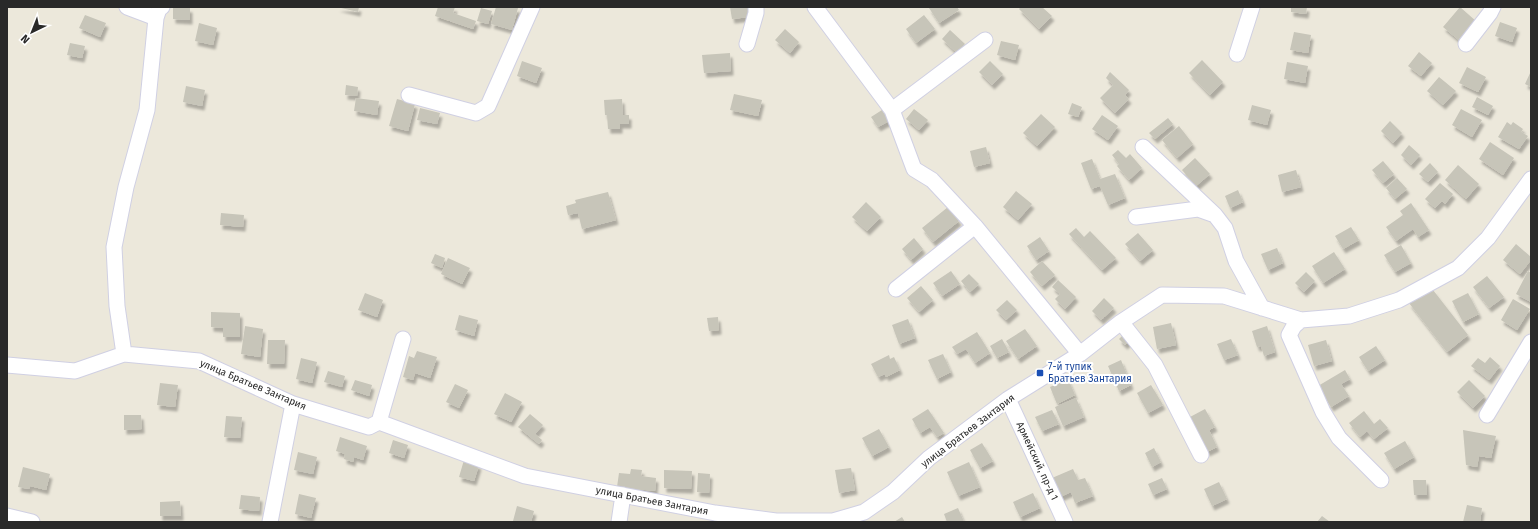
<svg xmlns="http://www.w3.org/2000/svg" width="1538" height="529" font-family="'Fira Sans',sans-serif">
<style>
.building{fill:#c7c5b9;filter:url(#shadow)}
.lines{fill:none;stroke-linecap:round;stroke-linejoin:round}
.minor-casing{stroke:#d0d0e3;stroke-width:17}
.minor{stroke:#fff;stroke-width:15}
.transit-dot{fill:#1a4fb4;stroke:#fff;stroke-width:1.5}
.labels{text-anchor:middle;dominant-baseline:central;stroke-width:4;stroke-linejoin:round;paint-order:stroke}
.transit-label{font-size:10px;fill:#164399;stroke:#fff;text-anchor:start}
.street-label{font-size:10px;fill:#292929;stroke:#fff}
</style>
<defs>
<filter id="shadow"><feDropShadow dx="2.5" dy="4.5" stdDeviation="1" flood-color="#0004"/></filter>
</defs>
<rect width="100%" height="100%" fill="#ece8db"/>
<!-- building -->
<path class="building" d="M173,7L190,8V20L173,19Z
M337,7H359L358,12Z
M438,7H455L453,13L476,21L473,29L435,16Z
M496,7L518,8L512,30L491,24Z
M730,7H748L749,17L732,19Z
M930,7H957L959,10L939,23L929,8Z
M1021,7H1042L1052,16L1039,29L1019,9Z
M1291,7H1307L1306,14L1291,12Z
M1460,7L1477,22L1460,41L1443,27Z
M481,8L492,11L488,24L477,21Z
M85,15L106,23L100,37L79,28Z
M924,15L935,29L916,43L906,29Z
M1500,22L1517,28L1512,42L1495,36Z
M199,23L217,28L213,45L195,41Z
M785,29L799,42L790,53L775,40Z
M950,30L965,44L956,52L942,39Z
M1294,32L1311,35L1308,53L1290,50Z
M1001,41L1019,45L1015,60L997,55Z
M70,43L85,46L82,58L67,55Z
M1419,52L1432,63L1421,76L1408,66Z
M730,53L731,71L704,73L702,55Z
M1202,60L1223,82L1210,95L1189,73Z
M522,61L542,68L536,83L517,76Z
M990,61L1003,74L992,85L979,72Z
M1287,62L1308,66L1305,83L1284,79Z
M1467,67L1486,77L1478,92L1459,83Z
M1531,71V87L1525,84Z
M1110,72L1129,90L1125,95L1129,99L1115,113L1100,98L1113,85L1106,78Z
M1439,77L1456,91L1443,105L1427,91Z
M346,85L358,87L357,96L345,95Z
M186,86L205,90L202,106L183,102Z
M734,94L762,100L758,116L730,110Z
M1477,97L1493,106L1488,115L1472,107Z
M356,98L379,101L377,115L354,111Z
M397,99L415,104L408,131L389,126Z
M622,99L623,115H629V124H620V129H608L607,115H605L604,100Z
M1072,103L1082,107L1078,117L1068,114Z
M1252,105L1271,110L1267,125L1248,120Z
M420,108L440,113L437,124L417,120Z
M914,109L928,120L919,130L906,119Z
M1461,109L1482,120L1472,137L1452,125Z
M882,110L889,121L878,127L871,117Z
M1041,114L1055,127L1037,146L1023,133Z
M1102,115L1118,126L1108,140L1092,129Z
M1168,118L1173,124L1155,139L1149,133Z
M1390,121L1402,133L1393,143L1381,131Z
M1507,122L1511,125L1513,122L1523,129L1521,132L1528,136L1519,149L1498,137Z
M1179,126L1193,144L1177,158L1162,140Z
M1490,142L1514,158L1503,175L1479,159Z
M1409,145L1420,155L1411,165L1401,155Z
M986,147L990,163L974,167L970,151Z
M1118,150L1126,158L1130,154L1142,168L1129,180L1117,166L1119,164L1112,155Z
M1195,158L1210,174L1196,186L1182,170Z
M1092,159L1100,179L1115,174L1125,198L1108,205L1100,186L1091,189L1081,163Z
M1383,161L1394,174L1383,183L1372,170Z
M1430,163L1438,172L1428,182L1419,174Z
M1458,165L1479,184L1466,199L1445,180Z
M1296,170L1301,187L1282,192L1278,175Z
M1397,178L1407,189L1395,199L1386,188Z
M1440,183L1453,194L1445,204L1442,201L1435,208L1425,199Z
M1238,190L1243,202L1230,208L1225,196Z
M1016,191L1032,204L1018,220L1003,207Z
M608,192L616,220L582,229L578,213L568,215L566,206L576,203L575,200Z
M866,202L881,217L867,231L852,217Z
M1411,203L1429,230L1418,237L1413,229L1396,241L1386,227L1403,215L1400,211Z
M948,207L959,221L933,242L922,228Z
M221,213L244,215L243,227L220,225Z
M1351,227L1359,240L1343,249L1335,236Z
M1076,228L1084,237L1090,231L1116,258L1102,270L1069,234Z
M1138,233L1153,250L1140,261L1125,244Z
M1040,237L1049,251L1036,260L1027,246Z
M914,238L923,249L911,260L902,249Z
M1516,244L1531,257V260L1520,274L1503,260Z
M1401,245L1411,263L1395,272L1384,255Z
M1277,248L1283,263L1268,270L1261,254Z
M1334,252L1345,269L1323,283L1312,266Z
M435,254L445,258L442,268L431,263Z
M448,258L470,268L462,284L441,274Z
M1042,261L1055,275L1042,286L1030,272Z
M951,271L960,284L942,296L933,283Z
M1528,271L1531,273V302L1516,294Z
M1306,272L1315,281L1304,292L1295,283Z
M969,274L979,284L970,292L961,281Z
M1487,276L1504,297L1489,308L1473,287Z
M1058,280L1076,297L1065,309L1055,299L1060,294L1052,287Z
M921,286L933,300L919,312L907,298Z
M1433,290L1468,335L1447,352L1409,303Z
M365,293L383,300L377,317L358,310Z
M1468,293L1479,314L1463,322L1452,301Z
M1104,298L1114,308L1101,320L1092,311Z
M1513,299L1530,309L1517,330L1501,320Z
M1007,300L1017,310L1006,320L996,310Z
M211,312L240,313V337H223V328L211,327Z
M459,315L478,320L474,336L455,330Z
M718,317L719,330L709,331L707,318Z
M908,319L915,338L899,344L892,325Z
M1171,323L1176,345L1157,349L1153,327Z
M245,326L263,329L260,357L241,354Z
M1267,326L1275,352L1264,356L1261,346L1257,347L1252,331Z
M1025,329L1037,346L1018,359L1006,341Z
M977,332L990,353L975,363L966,349L957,354L952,347Z
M1126,332L1132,338L1125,345L1119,339Z
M1002,339L1009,352L997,358L990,346Z
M1231,339L1238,355L1224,360L1217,344Z
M268,340H285L284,364H267Z
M1326,340L1332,361L1314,366L1308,345Z
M1376,346L1385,360L1368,371L1359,357Z
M417,351L437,357L430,378L415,373L413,380L403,377L409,356L414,358Z
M943,354L951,372L937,379L928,360Z
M889,355L890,359L894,357L900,370L886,377L885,374L878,377L871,364Z
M1490,357L1500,366L1489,380L1471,366L1478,358L1485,363Z
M301,358L317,362L312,383L296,379Z
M1121,360L1131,385L1119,391L1108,366Z
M1345,370L1350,379L1341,384L1349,396L1331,407L1318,386Z
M328,371L345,376L342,387L324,382Z
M1068,379L1075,395L1057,404L1050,387Z
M355,380L372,385L369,396L351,390Z
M1469,380L1485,396L1473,408L1457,392Z
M160,383L178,385L175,407L157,405Z
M455,384L468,390L459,408L446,402Z
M1151,385L1163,405L1148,413L1137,393Z
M505,393L522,402L511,422L494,414Z
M1076,398L1084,417L1063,426L1055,407Z
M928,409L944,433L937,437L930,427L920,433L912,419Z
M1205,409L1215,427L1209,430L1217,447L1207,452L1190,417Z
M1052,410L1059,424L1042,431L1035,417Z
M1364,411L1374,424L1380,419L1388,428L1374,439L1367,431L1360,437L1349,423Z
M530,414L543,425L535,434L542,440L539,444L518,427Z
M124,415H141L142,429L124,430Z
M226,416L242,417L240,438L224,437Z
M879,429L889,447L872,456L862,438Z
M1463,430L1496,436L1491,458L1479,456L1477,467L1466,465Z
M340,437L367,446L363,460L354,457L353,462L344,459L345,454L336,451Z
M393,440L408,445L404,458L389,453Z
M1405,441L1414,457L1394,469L1384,453Z
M982,443L993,461L980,468L970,450Z
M1154,448L1161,462L1152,467L1145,453Z
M298,452L317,457L313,474L294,470Z
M464,460L479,465L474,481L459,477Z
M969,462L980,487L958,496L947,472Z
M23,467L50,474L46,490L30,486L29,489L18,487Z
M851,468L855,490L839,493L835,470Z
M631,469L642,470L641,476L656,478L655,491L617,487L619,473L630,474Z
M1073,469L1078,480L1085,478L1093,496L1075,503L1071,492L1060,497L1052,478Z
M664,470L692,471L691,489L664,488Z
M698,473L710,474L709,493L697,492Z
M1162,478L1167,489L1153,495L1148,484Z
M1413,480H1426L1427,495H1414Z
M1219,482L1227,499L1212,506L1204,489Z
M1033,493L1040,508L1020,517L1013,502Z
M299,494L316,498L311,518L295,514Z
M241,495L260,497L259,511L239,509Z
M180,501L181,516H160V502Z
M1467,505L1482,508L1480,522H1463Z
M517,506L534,511L531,522L513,521Z
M958,508L964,522H947L944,514Z
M1322,516L1330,522H1317Z
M902,517L905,522H894Z"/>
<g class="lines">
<defs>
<path id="minor" d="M127,7L156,18
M815,7L892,110L914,169L932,180L975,226L1080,354
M747,44L756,13V7
M1466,44L1490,13L1493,7
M1237,54L1252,7
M409,95L476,113L488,106L532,7
M892,110L985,40
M1143,147L1215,215L1225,228L1236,261L1262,308
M1136,217L1198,209L1212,214
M896,289L975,226
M1301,320L1294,326L1289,335L1323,412L1339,438L1381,480
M1121,322L1155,365L1201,455
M124,354L117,306L114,247L126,187L147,110L156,18L159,9L162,7
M7,365L75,371L124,354L199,361L293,404L369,427L379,422L525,476L715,513L776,521H833L864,512L893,492L929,458L1008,399L1080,354L1121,322L1162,295L1224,296L1301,320L1349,316L1399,300L1458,268L1488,238L1531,179
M1008,399L1065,522
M1487,415L1531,342
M379,422L403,339
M7,516L32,522
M270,522L293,404
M619,522L623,495"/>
</defs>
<!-- minor casing -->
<use href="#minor" class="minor-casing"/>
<!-- minor -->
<use href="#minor" class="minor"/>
</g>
<!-- markers -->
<rect class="transit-dot" x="1036" y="369" width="8" height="8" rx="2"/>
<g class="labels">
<!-- transit labels -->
<g class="transit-label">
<text x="1048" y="367">7-й тупик<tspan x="1048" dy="12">Братьев Зантария</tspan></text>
</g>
<!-- street labels -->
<g class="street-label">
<text transform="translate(253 385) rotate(23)">улица Братьев Зантария</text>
<text transform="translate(968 431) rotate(-37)">улица Братьев Зантария</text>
<text transform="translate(1037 461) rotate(65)">Армейский, пр-д 1</text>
<text transform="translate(652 501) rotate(11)">улица Братьев Зантария</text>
</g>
</g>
<!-- border -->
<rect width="1538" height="529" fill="none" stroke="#292929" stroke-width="16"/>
<!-- north arrow -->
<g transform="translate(32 32) rotate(223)" stroke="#ffffff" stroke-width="3" paint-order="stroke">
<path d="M0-3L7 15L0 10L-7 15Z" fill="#292929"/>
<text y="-6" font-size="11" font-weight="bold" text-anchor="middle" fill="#292929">N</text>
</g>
</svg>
